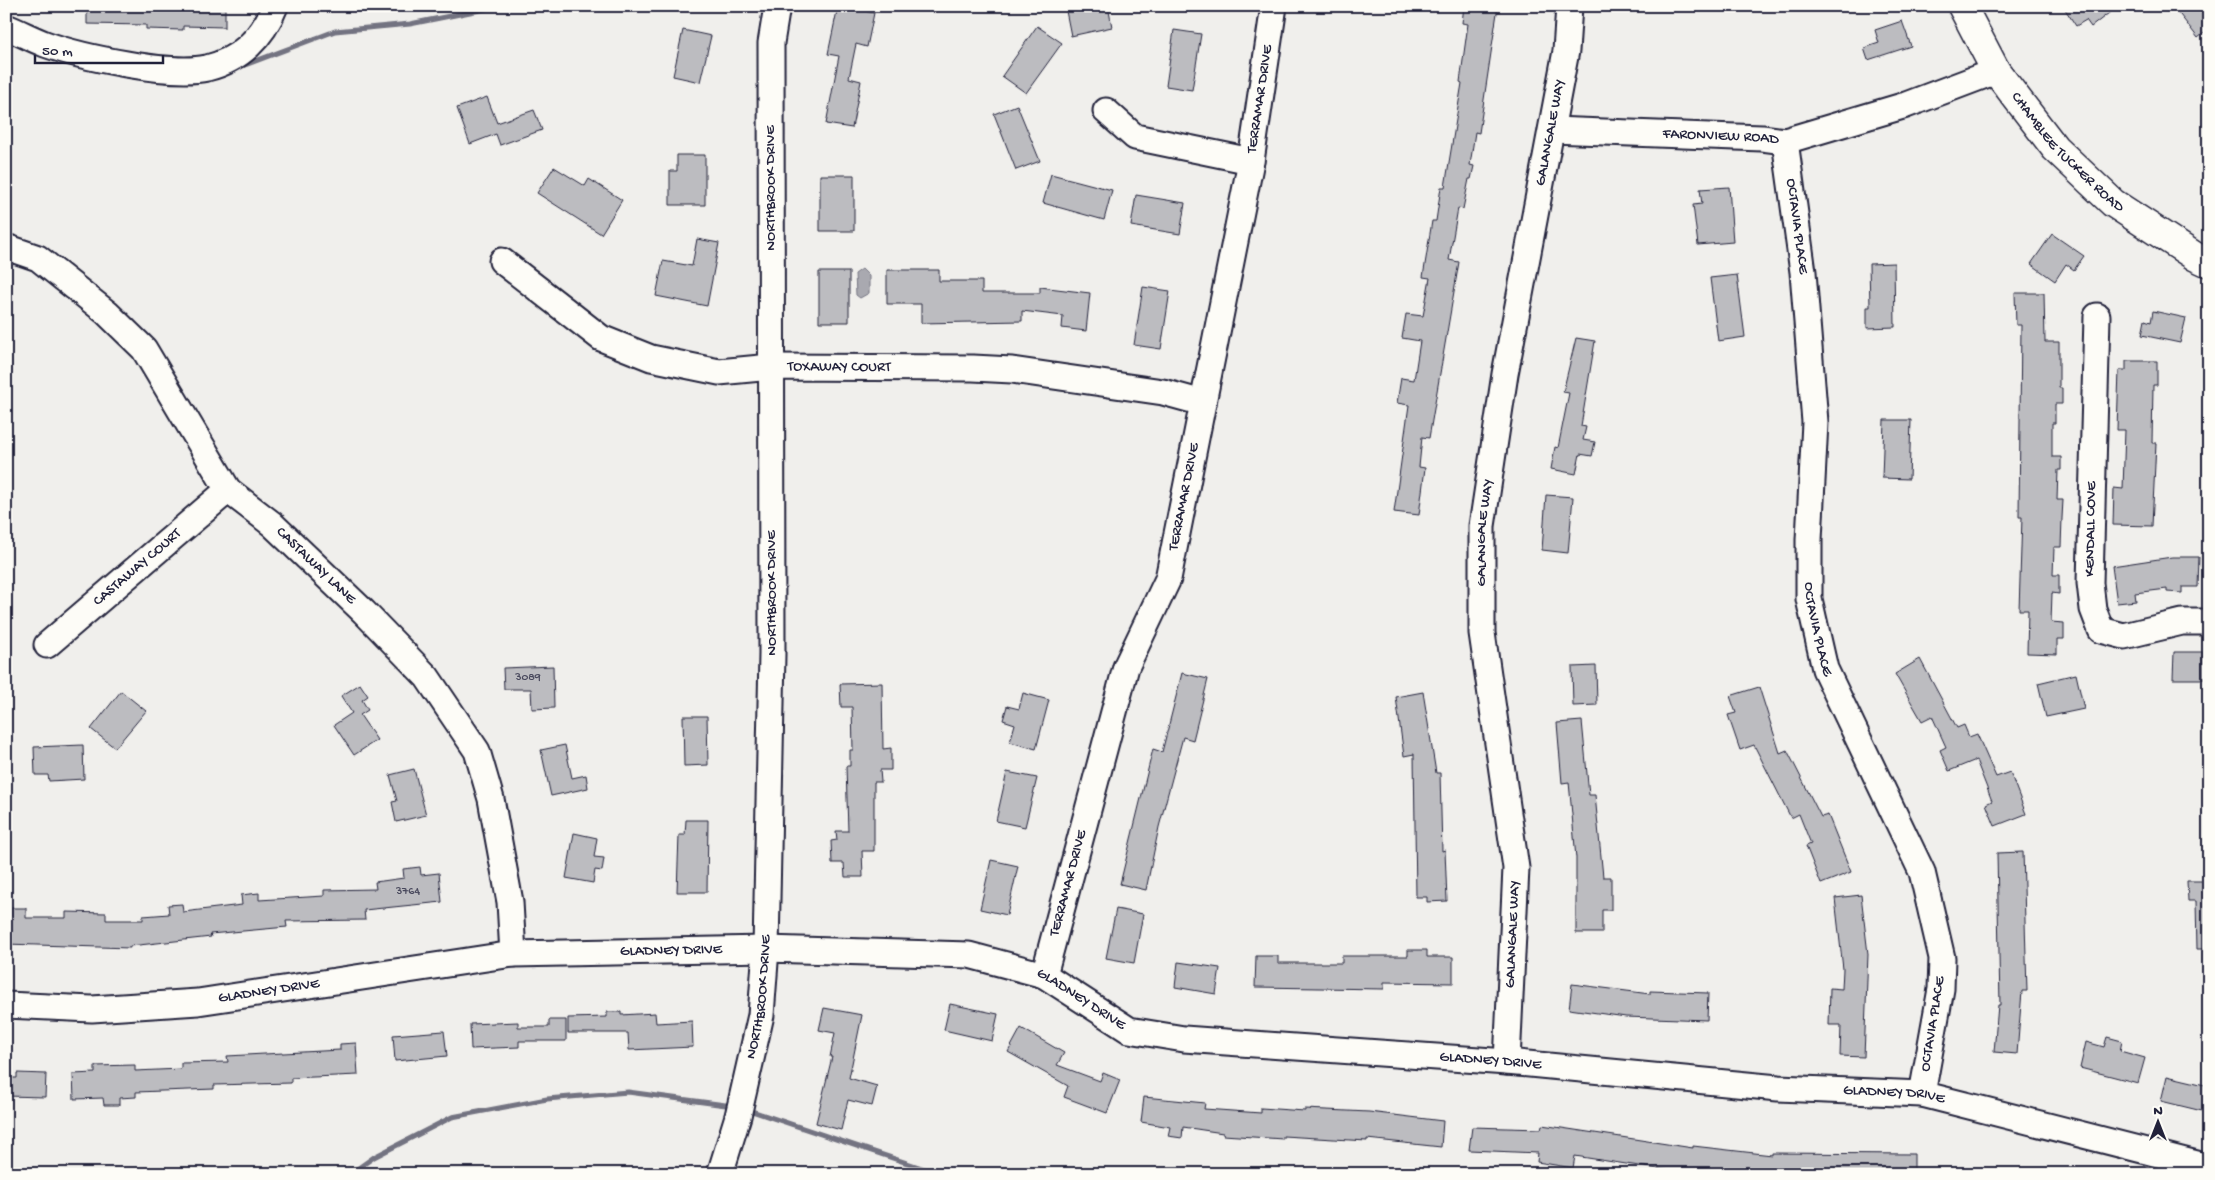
<svg xmlns="http://www.w3.org/2000/svg" width="2215" height="1180" font-family="'Gochi Hand',sans-serif">
<style>
.water{fill:#a9a9b0;stroke:#737381}
.lines{fill:none;stroke-linecap:round;stroke-linejoin:round}
.stream{stroke:#737381;stroke-width:5}
.building{fill:#bcbcc0;stroke:#22223b}
.minor-casing{stroke:#22223b;stroke-width:29}
.major-casing{stroke:#22223b;stroke-width:31}
.minor{stroke:#fdfcf7;stroke-width:25}
.major{stroke:#fdfcf7;stroke-width:28}
.labels{text-anchor:middle;dominant-baseline:central;stroke-width:5;stroke-linejoin:round;paint-order:stroke}
.number-label{font-size:12px;fill:#48485c}
.street-label{font-size:15px;fill:#22223b;stroke:#fdfcf7}
</style>
<rect width="100%" height="100%" fill="#f0efec"/>
<filter id="ink" filterUnits="userSpaceOnUse"><feTurbulence type="fractalNoise" baseFrequency=".02" numOctaves="2"/><feDisplacementMap in="SourceGraphic" scale="10" xChannelSelector="R" yChannelSelector="G"/><feConvolveMatrix kernelMatrix="1 2 1 2 8 2 1 2 1" color-interpolation-filters="sRGB"/></filter>
<g filter="url(#ink)">
<!-- water -->
<path class="water" d="M862,269L869,276V293L860,298L856,295L855,274Z"/>
<g class="lines">
<!-- stream -->
<path class="stream" d="M237,68L335,31L410,24L500,6
M746,1109L940,1174
M350,1174L374,1157L452,1117L547,1099L628,1092L733,1106"/>
</g>
<!-- building -->
<path class="building" d="M87,6H225V27L183,26V30L146,29V25L87,24Z
M838,6L874,13L867,47L856,44L849,78L861,81L852,128L826,124L839,56L828,54Z
M1065,6H1108L1112,27L1071,36Z
M1464,6H1498L1479,133L1475,132L1470,165L1474,166L1471,179H1469L1463,209L1458,208L1449,260L1459,262L1429,438L1422,437L1419,467L1425,468L1419,515L1394,512L1409,405L1397,403L1401,378L1414,380L1420,341L1402,338L1406,314L1423,316L1430,278L1423,277L1432,221H1436L1441,187H1445L1462,83L1460,82L1468,24L1462,23Z
M2063,6H2118L2091,27L2086,20L2076,26Z
M2173,6H2209V29L2198,38Z
M1902,21L1911,46L1868,60L1864,48L1879,43L1875,30Z
M1037,26L1062,43L1026,93L1002,76Z
M683,30L711,36L700,82L673,76Z
M1174,30L1201,34L1192,90L1166,86Z
M487,97L497,123L534,110L542,130L500,145L496,134L470,144L457,108Z
M1017,105L1040,161L1016,170L994,114Z
M677,155H705V205H670V171H677Z
M554,167L585,186L589,179L622,200L601,234L537,193Z
M1051,174L1112,190L1104,220L1043,203Z
M820,175H854V231H820Z
M1729,187L1733,242L1698,245L1693,205L1702,204L1700,189Z
M1136,195L1185,203L1180,234L1131,226Z
M2052,234L2084,256L2074,270L2066,264L2055,281L2031,264Z
M697,239L719,243L707,306L656,296L663,261L692,266Z
M1894,263L1895,327L1867,328V307H1870L1869,264Z
M887,270H939V281H982V293H1040V287L1090,293L1086,331L1062,328L1063,316L1022,311V321L921,323V304H887Z
M819,272H849V322H819Z
M1737,275L1745,337L1718,341L1710,278Z
M1143,287L1170,291L1161,349L1134,345Z
M2015,293H2044L2045,342H2059V388H2062V404H2055V423H2052V457H2061V470H2058L2057,500H2063L2062,518L2061,547H2054L2053,575H2059V594L2052,593L2051,622L2064,623V639H2057V654L2027,653L2028,610H2019L2022,517H2019L2021,325H2016Z
M2153,311L2186,318L2180,343L2142,335L2145,320L2151,322Z
M1576,338L1595,341L1581,426L1586,427L1583,440L1595,442L1592,456L1580,454L1576,474L1551,469L1555,447L1558,448L1569,393L1563,392Z
M2126,361H2157V385H2153L2152,443H2156L2152,526L2113,525L2114,488L2123,489L2125,430H2117L2118,399L2119,370H2126Z
M1884,420H1911L1909,479L1882,478Z
M1546,495L1573,497L1568,553L1542,550Z
M2172,557H2199L2198,587H2182V593L2167,592V589L2135,593L2136,601L2117,603L2112,566Z
M2174,652H2203V679H2173Z
M1920,659L1957,728L1964,725L1969,737L1977,734L1996,777L2010,772L2026,814L1995,826L1986,804L1992,801L1976,760L1949,771L1940,750L1946,747L1932,716L1922,721L1895,674Z
M553,666L554,708L532,709L531,689H504L503,668Z
M1596,666L1597,705L1573,706L1572,667Z
M1182,673L1208,679L1193,740L1183,737L1159,827L1146,890L1120,884L1153,749L1162,752Z
M2076,674L2084,709L2046,717L2038,683Z
M882,683L883,749L891,748V770H880L881,782H874V851H862L863,877H845L844,863H832L831,841L837,840L836,831H848L846,766H850V750H853L852,707H841L840,684Z
M360,684L368,696L362,700L368,710L360,715L377,740L354,755L334,725L352,713L341,696Z
M1759,687L1780,753L1787,750L1821,817L1828,815L1851,872L1821,884L1806,846L1811,844L1799,814L1791,818L1754,745L1740,750L1728,715L1736,713L1730,696Z
M121,691L146,711L115,748L91,729Z
M1423,692L1436,773H1440L1442,851L1445,850L1447,901L1427,902V897H1416L1414,754L1404,756L1396,697Z
M1023,693L1049,700L1036,749L1010,742L1015,724L1003,720L1007,706L1019,709Z
M683,716H707L708,765L684,766Z
M1582,721L1589,795H1595L1603,877H1611V910H1602V933H1576V858L1569,782L1562,783L1557,723Z
M83,745L84,779L49,781L48,775H35L34,747Z
M565,745L572,778L586,775L588,788L551,796L541,750Z
M414,769L426,815L396,822L392,802L397,801L390,775Z
M1007,772L1037,778L1025,827L996,821Z
M686,820H708L707,892H677L679,835H685Z
M574,833L597,838L594,857L604,858L602,871L595,870L593,883L566,878Z
M2023,852L2027,991H2022L2017,1054L1994,1052L1998,1005H2000L1997,853Z
M991,860L1018,866L1007,915L980,909Z
M420,867L421,875L439,873L442,902L364,910L365,920L286,921L287,927L210,934L211,937L130,946V948L6,944V916H11V908H26V918H66V912L106,913V920H143V916L169,914L168,905L182,904L183,912L242,905L241,895L259,893V900L324,896V890L376,889L375,882L404,878L403,869Z
M2187,881H2209V949H2197L2196,901H2188Z
M1861,895L1868,954L1864,1057L1840,1056L1841,1025H1829L1830,988L1842,989L1843,969L1835,898Z
M1116,909L1143,914L1134,963L1106,958Z
M1408,950H1427V957H1453V983L1384,982V989L1255,987L1256,956H1278V963H1342V956H1408Z
M1178,962L1220,968L1216,994L1175,987Z
M1572,984L1650,994V991L1708,993L1707,1020L1626,1017L1569,1009Z
M950,1004L998,1014L992,1041L944,1030Z
M824,1008L862,1015L849,1078L877,1086L872,1106L848,1100L841,1130L816,1123L832,1057H830L835,1033L819,1030Z
M607,1012H621V1015L655,1013L656,1023L692,1021L693,1047L629,1050L628,1033H568V1018L607,1017Z
M549,1020H566V1041H519V1047L471,1049L470,1024L518,1022V1027H549Z
M1021,1028L1064,1053L1057,1065L1100,1081L1103,1073L1120,1080L1107,1113L1064,1097L1068,1086L1008,1052Z
M444,1031L447,1056L395,1061L393,1035Z
M2107,1037L2122,1041L2120,1051L2145,1058L2138,1083L2080,1068L2086,1042L2104,1047Z
M356,1043L358,1075L291,1078V1083L214,1085V1089L136,1092V1097L119,1098V1105H104L103,1098L74,1099L73,1074L95,1073V1066L135,1065V1071L181,1069V1063L228,1062L227,1056L340,1050V1044Z
M17,1073L46,1074L45,1097L6,1096V1078H17Z
M2167,1076L2209,1086V1108L2203,1106L2202,1111L2161,1101Z
M1144,1097L1205,1103L1204,1109L1261,1113V1108L1305,1111V1109L1369,1112L1443,1121L1441,1147L1367,1139V1141L1283,1136V1139L1223,1135V1133L1183,1127L1182,1138L1168,1136L1170,1127L1141,1122Z
M1542,1125L1693,1148V1146L1772,1155V1153L1914,1154V1174H1690L1575,1156L1573,1168L1537,1162L1538,1153L1469,1150L1472,1127L1541,1129Z"/>
<g class="lines">
<defs>
<g id="minor">
<path d="M6,27C19,32 32,39 45,44C81,57 170,76 207,68C240,60 263,37 275,6"/>
<path d="M1106,111L1135,137L1251,161"/>
<path id="s1" d="M1552,130L1762,138L1785,141L1906,105L1996,71"/>
<path id="s2" d="M1785,141L1803,272L1815,422L1809,540V599L1825,669L1922,872L1942,958L1941,989L1922,1094"/>
<path id="s3" d="M6,247L38,258L107,313L144,349L228,490L272,524L364,612L427,677L477,751L491,799L510,902L513,954"/>
<path id="s4" d="M502,261L601,338L651,358L719,372L771,367L973,368L1012,370L1163,392L1203,403"/>
<path d="M2097,316L2090,583L2093,609L2101,630L2124,636L2182,622H2209"/>
<path id="s5" d="M47,645L228,490"/>
<path id="s6" d="M1044,975L1126,667L1168,579L1251,161L1274,6"/>
<path id="s7" d="M6,1005L92,1009L198,1002L513,954L766,949L969,955L1044,975L1129,1030L1184,1039L1507,1062L1778,1088L1922,1094L2209,1167"/>
<path id="s8" d="M1507,1062L1516,868L1482,633V526L1505,374L1566,51L1569,6"/>
<path id="s9" d="M720,1174L738,1116L761,1015L766,949L772,654L771,43L777,6"/>
</g>
<g id="major">
<path id="s10" d="M1962,6L1996,71L2055,148L2113,203L2196,257L2209,263"/>
</g>
</defs>
<!-- minor casing -->
<use href="#minor" class="minor-casing"/>
<!-- major casing -->
<use href="#major" class="major-casing"/>
<!-- minor -->
<use href="#minor" class="minor"/>
<!-- major -->
<use href="#major" class="major"/>
</g>
</g>
<g class="labels">
<!-- number labels -->
<g class="number-label">
<text x="528" y="678">3089</text>
<text x="408" y="892">3764</text>
</g>
<!-- street labels -->
<g class="street-label">
<text stroke="none"><textPath href="#s6" startOffset="905">TERRAMAR DRIVE</textPath></text>
<text stroke="none"><textPath href="#s8" startOffset="938">GALANGALE WAY</textPath></text>
<text stroke="none"><textPath href="#s1" startOffset="169">FARONVIEW ROAD</textPath></text>
<text stroke="none"><textPath href="#s10" startOffset="182">CHAMBLEE TUCKER ROAD</textPath></text>
<text transform="translate(771 188) rotate(-90)">NORTHBROOK DRIVE</text>
<text stroke="none"><textPath href="#s2" startOffset="86">OCTAVIA PLACE</textPath></text>
<text stroke="none"><textPath href="#s4" startOffset="369">TOXAWAY COURT</textPath></text>
<text stroke="none"><textPath href="#s6" startOffset="500">TERRAMAR DRIVE</textPath></text>
<text transform="translate(2091 529) rotate(-89)">KENDALL COVE</text>
<text stroke="none"><textPath href="#s8" startOffset="532">GALANGALE WAY</textPath></text>
<text stroke="none"><textPath href="#s3" startOffset="454">CASTAWAY LANE</textPath></text>
<text stroke="none"><textPath href="#s5" startOffset="119">CASTAWAY COURT</textPath></text>
<text transform="translate(772 593) rotate(-90)">NORTHBROOK DRIVE</text>
<text stroke="none"><textPath href="#s2" startOffset="491">OCTAVIA PLACE</textPath></text>
<text stroke="none"><textPath href="#s6" startOffset="95">TERRAMAR DRIVE</textPath></text>
<text stroke="none"><textPath href="#s8" startOffset="128">GALANGALE WAY</textPath></text>
<text stroke="none"><textPath href="#s7" startOffset="669">GLADNEY DRIVE</textPath></text>
<text stroke="none"><textPath href="#s7" startOffset="264">GLADNEY DRIVE</textPath></text>
<text stroke="none"><textPath href="#s9" startOffset="182">NORTHBROOK DRIVE</textPath></text>
<text stroke="none"><textPath href="#s7" startOffset="1089">GLADNEY DRIVE</textPath></text>
<text transform="translate(1933 1024) rotate(-81)">OCTAVIA PLACE</text>
<text stroke="none"><textPath href="#s7" startOffset="1509">GLADNEY DRIVE</textPath></text>
<text stroke="none"><textPath href="#s7" startOffset="1914">GLADNEY DRIVE</textPath></text>
</g>
</g>
<!-- margin -->
<rect width="2215" height="1180" fill="none" stroke="#fdfcf7" stroke-width="25"/>
<rect x="12" y="12" width="2190" height="1155" fill="none" stroke="#22223b" stroke-width="2" filter="url(#ink)"/>
<!-- north arrow -->
<g transform="translate(2158 1122)" stroke="#fdfcf7" stroke-width="4" paint-order="stroke">
<path d="M0-4L9 19L0 12L-9 19Z" fill="#22223b"/>
<text y="-8" font-size="14" font-weight="bold" text-anchor="middle" fill="#22223b">N</text>
</g>
<!-- scale -->
<path d="M35 55v8h128v-8" fill="none" stroke="#22223b" stroke-width="2.5"/>
<text x="42" y="55" font-size="15" fill="#22223b" stroke="#fdfcf7" stroke-width="4" paint-order="stroke">50 m</text>
</svg>
